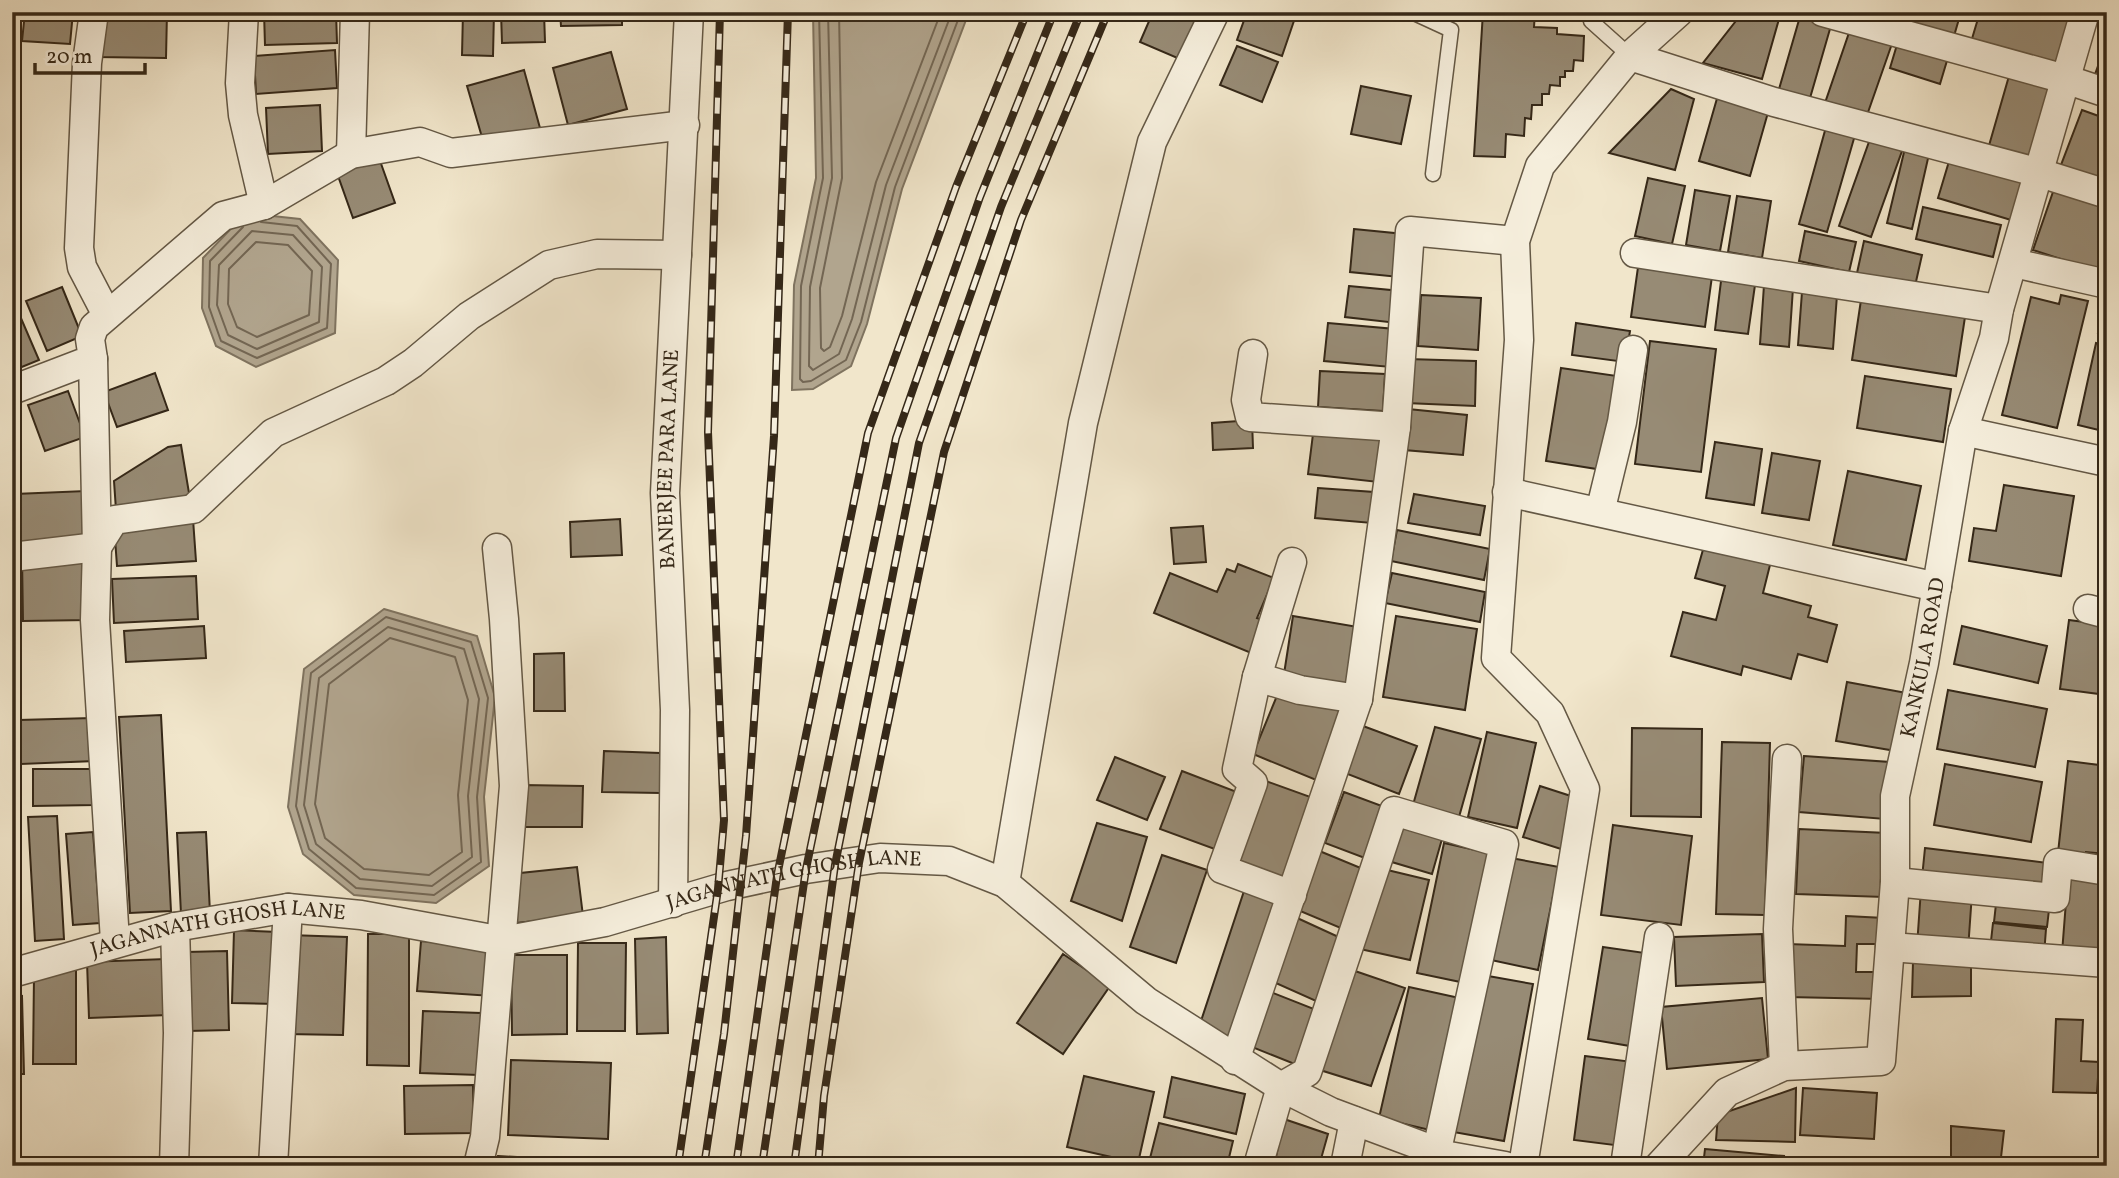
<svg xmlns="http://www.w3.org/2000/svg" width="2119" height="1178" font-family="Vollkorn,serif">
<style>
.water{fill:#b1a58e;stroke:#7f735f;stroke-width:2}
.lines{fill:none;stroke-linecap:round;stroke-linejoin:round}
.shore{stroke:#736653;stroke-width:2}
.building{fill:#978b75;stroke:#352818;stroke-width:2}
.lane-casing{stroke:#645845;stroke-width:17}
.street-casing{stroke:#645845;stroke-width:31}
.lane{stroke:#f6efdd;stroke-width:14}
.street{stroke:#f6efdd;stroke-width:28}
.rail-casing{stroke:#352818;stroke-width:8}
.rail{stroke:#f6efdd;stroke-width:5;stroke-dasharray:16;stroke-linecap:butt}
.labels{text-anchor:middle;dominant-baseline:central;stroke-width:5;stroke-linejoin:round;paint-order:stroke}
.street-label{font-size:21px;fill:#352818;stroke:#f6efdd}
</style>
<rect width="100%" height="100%" fill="#f1e6cb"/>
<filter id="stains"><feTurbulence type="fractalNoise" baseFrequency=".00286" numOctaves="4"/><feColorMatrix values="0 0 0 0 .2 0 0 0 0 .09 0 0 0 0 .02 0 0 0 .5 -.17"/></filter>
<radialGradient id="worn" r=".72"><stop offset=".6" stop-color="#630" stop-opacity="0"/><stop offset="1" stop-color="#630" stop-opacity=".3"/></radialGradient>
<!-- water -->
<path class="water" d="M813,12H969L902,189L867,324L851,366L813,389L792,390L794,285L816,178Z
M246,213L300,219L338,260L335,333L256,367L216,346L202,308L203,258Z
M384,609L477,636L495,697L484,797L489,866L436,903L354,895L303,854L288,807L304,669Z"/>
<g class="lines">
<!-- shore -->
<path class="shore" d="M819,12L823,178L801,286L800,379L803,382L811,381L846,360L861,322L895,187L961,12
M828,12L832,178L810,287L809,366L813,370L839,354L852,319L886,185L952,12
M839,12L842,178L820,288L821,348L824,351L830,347L842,316L876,182L941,12
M243,227L210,261L209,307L221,341L257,358L327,328L331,264L297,226L261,222
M252,231L293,235L322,267L319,322L257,349L228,335L217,305L219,265Z
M256,242L288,245L312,271L309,315L257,337L237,327L228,304L229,269Z
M386,617L471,642L488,698L477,797L481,862L434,895L356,888L309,849L296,806L311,673Z
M388,627L464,649L479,699L468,796L472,857L432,886L360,879L316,844L304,805L319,678Z
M390,638L455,657L468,700L458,795L462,852L429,875L364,869L325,838L315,804L329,684Z"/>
</g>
<!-- building -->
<path class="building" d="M25,12H73L70,44L22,41Z
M97,12H167L166,58L96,57Z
M264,12H336L337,43L265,45Z
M463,12H494L493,56L462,55Z
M501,12H544L545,42L502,43Z
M560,12H622V25L561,26Z
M1153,12H1202L1182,60L1140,42Z
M1247,12H1297L1282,56L1237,40Z
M1483,12H1535L1534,27L1557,28V34L1584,36L1583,61L1574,60L1573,71H1565V77H1560V86L1550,85L1549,94H1542V105H1532L1531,119L1525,118L1524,136L1506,134L1505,157L1474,156Z
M1743,12H1781L1762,79L1703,63Z
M1897,12H1961L1954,36L1895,18Z
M1980,12H2078L2058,70L1971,42Z
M1801,13L1832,22L1808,105L1777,96Z
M1852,24L1894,38L1866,118L1825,103Z
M1899,38L1949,54L1940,84L1890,68Z
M2107,41V85L2093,80Z
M1237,46L1278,62L1262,102L1220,85Z
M335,50L337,88L256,94L254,56Z
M611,52L627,109L568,125L553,68Z
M524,70L540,128L484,144L467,86Z
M2009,76L2057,90L2034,163L1988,149Z
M1361,86L1411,96L1401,144L1351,134Z
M1671,89L1694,99L1675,170L1609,153Z
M1718,95L1769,109L1750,176L1699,161Z
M320,105L322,151L268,154L266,108Z
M2082,110L2107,119V182L2061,165Z
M1826,127L1855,135L1827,232L1799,224Z
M1870,139L1902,151L1871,237L1839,226Z
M1905,148L1929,154L1912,229L1887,223Z
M379,158L395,203L353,218L337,173Z
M1950,158L2023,180L2011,220L1938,198Z
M1648,178L1685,186L1672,244L1635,236Z
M2054,189L2107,207V274L2033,250Z
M1695,190L1730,196L1720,251L1686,245Z
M1737,196L1771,201L1762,258L1728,252Z
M1923,207L2001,225L1993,257L1916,239Z
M1354,229L1404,234L1399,277L1350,272Z
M1805,231L1856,242L1849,272L1799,261Z
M1864,241L1922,255L1915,286L1857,273Z
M1639,260L1713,269L1705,327L1631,317Z
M1722,273L1756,278L1748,334L1715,330Z
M1764,285L1793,288L1789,347L1760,344Z
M1349,286L1401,291L1397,323L1345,317Z
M62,287L82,336L47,351L26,301Z
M1802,292L1837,295L1833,349L1798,345Z
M1421,295L1481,298L1478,350L1418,346Z
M2061,295L2088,301L2057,428L2002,415L2031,297L2059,304Z
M2107,298V336L2098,333Z
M1861,300L1965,317L1956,376L1852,360Z
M14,302L39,360L12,371V303Z
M1328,323L1395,329L1391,367L1324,361Z
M1576,323L1630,331L1625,362L1572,355Z
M1650,341L1716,349L1701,472L1635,464Z
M2096,343L2107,346V432L2078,425Z
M1407,359L1476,361L1475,406L1406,403Z
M1561,368L1617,376L1603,470L1546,461Z
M1320,371L1385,374L1383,411L1318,407Z
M155,373L168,410L117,427L104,392Z
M1865,376L1951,389L1943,442L1857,428Z
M68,391L85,437L45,451L28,405Z
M1408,409L1467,415L1463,455L1404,450Z
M1252,420L1253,448L1213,450L1212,423Z
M1314,426L1383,434L1378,482L1308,474Z
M1715,442L1762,449L1754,505L1706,498Z
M181,445L191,505L116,510L114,481L168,447Z
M1772,453L1820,461L1809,520L1762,513Z
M1848,471L1921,486L1906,560L1833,545Z
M2004,485L2074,496L2061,576L1969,561L1974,528L1996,531Z
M1318,488L1374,492L1372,523L1315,518Z
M86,491L88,544L18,548L15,494Z
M1414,494L1485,506L1480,535L1408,523Z
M193,519L196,561L117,566L114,525Z
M620,519L622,555L571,557L570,522Z
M1203,526L1206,562L1174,564L1171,528Z
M1397,530L1490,549L1484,580L1391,561Z
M1706,539L1772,557L1763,593L1811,606L1808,617L1837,625L1827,662L1798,654L1791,679L1743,666L1741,675L1671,656L1683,612L1716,620L1725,586L1695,578Z
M87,556L88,620L23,621L22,557Z
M1238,564L1274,578L1257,618L1270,622L1256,655L1154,613L1170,573L1217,592L1227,569L1235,572Z
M1392,573L1485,592L1480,622L1385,603Z
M196,576L198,619L114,623L112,579Z
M1293,616L1358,627L1349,684L1284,674Z
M1396,616L1477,629L1465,710L1383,697Z
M2069,620L2107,625V695L2060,689Z
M204,626L206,658L126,662L124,631Z
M1962,626L2047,646L2038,683L1954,664Z
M564,653L565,711H534V654Z
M1847,682L1912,694L1902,752L1836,741Z
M1281,686L1349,713L1321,782L1253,754Z
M1948,690L2047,709L2035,767L1937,749Z
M161,715L171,911L130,913L119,717Z
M92,718L95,761L21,764L19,720Z
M1363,726L1417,746L1399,794L1345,773Z
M1435,727L1481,739L1459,817L1413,805Z
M1632,728L1702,729L1701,817L1631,816Z
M1487,732L1536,743L1517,828L1468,817Z
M1722,742L1770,743L1765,915L1716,914Z
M604,751L660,753V793L602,792Z
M1804,756L1890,762L1885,819L1799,812Z
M1115,757L1165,777L1147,820L1097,800Z
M2068,761L2107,766V854L2086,852V856L2058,853Z
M1945,764L2042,782L2031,842L1934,825Z
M33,769H94L95,805L33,806Z
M1182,771L1242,794L1220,851L1160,829Z
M1263,780L1316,799L1287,882L1234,863Z
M523,785L583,786L582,827H523Z
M1540,786L1577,798L1561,849L1523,837Z
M1344,792L1390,809L1370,860L1325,843Z
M12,794L16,847H12Z
M57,816L64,939L35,941L28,817Z
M1398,818L1444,832L1432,874L1385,860Z
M1097,823L1147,837L1122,921L1071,901Z
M1613,825L1692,836L1681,925L1601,915Z
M1799,829L1887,833L1884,897L1796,894Z
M93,832L100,923L73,925L66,834Z
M206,832L210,913L181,914L177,833Z
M1444,843L1498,855L1470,984L1417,973Z
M1925,848L2048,863L2045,893L1922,878Z
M1317,850L1368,871L1343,929L1293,908Z
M1162,855L1207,870L1176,963L1130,947Z
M1511,858L1559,867L1538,970L1491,960Z
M577,867L583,916L516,923L511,874Z
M1379,868L1429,880L1410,960L1360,949Z
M2068,876L2107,878V956L2062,953Z
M1246,885L1282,897L1235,1039L1199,1027Z
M1921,889L1972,893L1968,950L1917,946Z
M1997,895L2050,901L2047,927L1994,922Z
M1846,916L1884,918L1883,944H1857L1856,972H1882V999L1787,997L1788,944L1845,946Z
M1295,917L1343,939L1316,1001L1267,979Z
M1993,923L2046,929L2044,955L1990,950Z
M234,930L278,932L277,1004L232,1003Z
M368,934H409V1066L367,1065Z
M1762,934L1764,982L1676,986L1674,937Z
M289,935L347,937L343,1035L286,1034Z
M666,937L668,1033L637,1034L635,939Z
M421,941L496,946L492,996L417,991Z
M578,943H626L625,1031H577Z
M1603,947L1645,953L1630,1046L1588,1039Z
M227,951L229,1030L188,1031L186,952Z
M1063,954L1110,986L1063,1054L1017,1023Z
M511,955H567V1034L512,1035Z
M166,959L168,1015L89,1018L87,962Z
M1913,962H1971V996L1912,997Z
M76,967V1064H33L34,976Z
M1355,971L1405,988L1371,1086L1320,1070Z
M1477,974L1533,984L1504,1141L1448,1131Z
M1409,987L1464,999L1434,1131L1379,1118Z
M1268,991L1324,1013L1302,1067L1247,1045Z
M22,996L24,1074H12V999Z
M1762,998L1768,1059L1667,1069L1661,1007Z
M423,1011L481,1013L479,1075L420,1073Z
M2056,1019L2083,1020L2081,1061L2099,1062L2097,1093L2053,1092Z
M1585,1056L1633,1062L1622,1146L1574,1140Z
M511,1060L611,1063L608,1139L508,1135Z
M1084,1076L1154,1092L1138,1163L1067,1147Z
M1172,1077L1245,1094L1236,1134L1164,1117Z
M473,1085L474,1133L405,1134L404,1086Z
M1796,1088L1795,1142L1716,1140L1718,1115Z
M1803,1088L1877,1093L1874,1139L1800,1135Z
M1284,1119L1328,1134L1319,1166H1274Z
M1159,1123L1233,1141L1227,1166H1148Z
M1951,1126L2004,1131L2000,1166H1951Z
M1705,1149L1784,1156L1783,1166H1703Z
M498,1156L608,1162V1166H497Z
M1794,1157L1865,1162L1864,1166H1794Z"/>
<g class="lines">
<defs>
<path id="lane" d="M1412,12L1451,30L1433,174
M1590,12L1591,21L1630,56"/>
<g id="street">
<path d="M94,12L87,63L79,248L82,267L107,315"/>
<path d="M244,12L240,83L243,115L264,205"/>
<path d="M1823,12L2065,79L2107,93"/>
<path d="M1630,56L1774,102L2040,173L2107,194"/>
<path d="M351,154L355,12"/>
<path d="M1635,253L1999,309"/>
<path d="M2014,263L2107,284"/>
<path d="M1253,354L1246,400L1250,417L1396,427"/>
<path d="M93,359L97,547L95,620L115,941"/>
<path d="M12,390L93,359L90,339L94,327L223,216L264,205L351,154L420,142L451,153L685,125"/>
<path d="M1963,431L2107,462"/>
<path d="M1507,492L1937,587"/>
<path d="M1600,512L1622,422L1633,350"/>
<path d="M12,557L97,547L114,520L193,509L273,433L386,381L413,363L469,316L549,265L597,254L677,255"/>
<path d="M1292,562L1257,677L1237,769L1253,783L1222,869L1292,895"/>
<path d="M2088,609L2107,614"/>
<path d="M1257,677L1300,690L1358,699"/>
<path d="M1895,882L2055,898L2058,863L2107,871"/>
<path d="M1005,883L1083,423L1152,142L1215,12"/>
<path id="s1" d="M673,903L675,710L665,493L689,12"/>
<path d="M1890,947L2107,963"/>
<path id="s2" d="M12,973L175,927L288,908L361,915L503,941L605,922L727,886L806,869L880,858L949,861L1005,883L1146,1001L1281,1087L1331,1112L1449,1156L1505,1166"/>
<path d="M1235,1060L1358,699L1396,427L1410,231L1515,241"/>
<path d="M1784,1066L1778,929L1787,759"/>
<path d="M174,1166L178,1033L175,927"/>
<path d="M273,1166L288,908"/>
<path d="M478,1166L485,1137L514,786L504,619L497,548"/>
<path d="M1258,1166L1281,1087L1307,1072L1394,811L1504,844L1437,1150"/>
<path d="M1345,1166L1354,1121"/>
<path d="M1523,1166L1585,789L1550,713L1496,658L1519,340L1515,241L1540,166L1630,56L1679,12"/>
<path d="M1625,1166L1659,937"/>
<path id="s3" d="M1659,1166L1727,1092L1784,1066L1881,1061L1895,882V796L1924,663L1963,431L1994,338L1999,309L2085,12"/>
</g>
</defs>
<!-- lane casing -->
<use href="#lane" class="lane-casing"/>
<!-- street casing -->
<use href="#street" class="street-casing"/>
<!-- lane -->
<use href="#lane" class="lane"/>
<!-- street -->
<use href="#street" class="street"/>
<defs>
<path id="rail" d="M678,1166L718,889L724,820L708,432L720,12
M704,1166L724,1034L746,836L774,436L788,12
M736,1166L777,876L868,433L956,187L1027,12
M762,1166L806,869L896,438L980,197L1054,12
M794,1166L835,865L919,443L1001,207L1081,12
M818,1166L824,1096L859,863L944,452L1021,220L1108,12"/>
</defs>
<!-- rail casing -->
<use href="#rail" class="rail-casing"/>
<!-- rail -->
<use href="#rail" class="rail"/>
</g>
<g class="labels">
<!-- street labels -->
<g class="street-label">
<text stroke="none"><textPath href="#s1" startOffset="444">BANERJEE PARA LANE</textPath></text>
<text stroke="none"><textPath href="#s3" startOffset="667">KANKULA ROAD</textPath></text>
<text stroke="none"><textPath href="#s2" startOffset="800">JAGANNATH GHOSH LANE</textPath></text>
<text stroke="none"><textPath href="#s2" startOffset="212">JAGANNATH GHOSH LANE</textPath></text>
</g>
</g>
<!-- margin -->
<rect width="2119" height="1178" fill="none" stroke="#f1e6cb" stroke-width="42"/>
<rect x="14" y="14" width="2091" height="1150" fill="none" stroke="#352818" stroke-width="3.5"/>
<rect x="21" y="21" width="2077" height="1136" fill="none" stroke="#352818" stroke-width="2"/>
<!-- scale -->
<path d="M35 63v10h110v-10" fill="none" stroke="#352818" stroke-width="3.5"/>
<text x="46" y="63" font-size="21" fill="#352818" stroke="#f6efdd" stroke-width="5" paint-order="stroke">20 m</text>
<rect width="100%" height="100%" filter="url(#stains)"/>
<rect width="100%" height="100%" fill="url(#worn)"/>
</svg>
